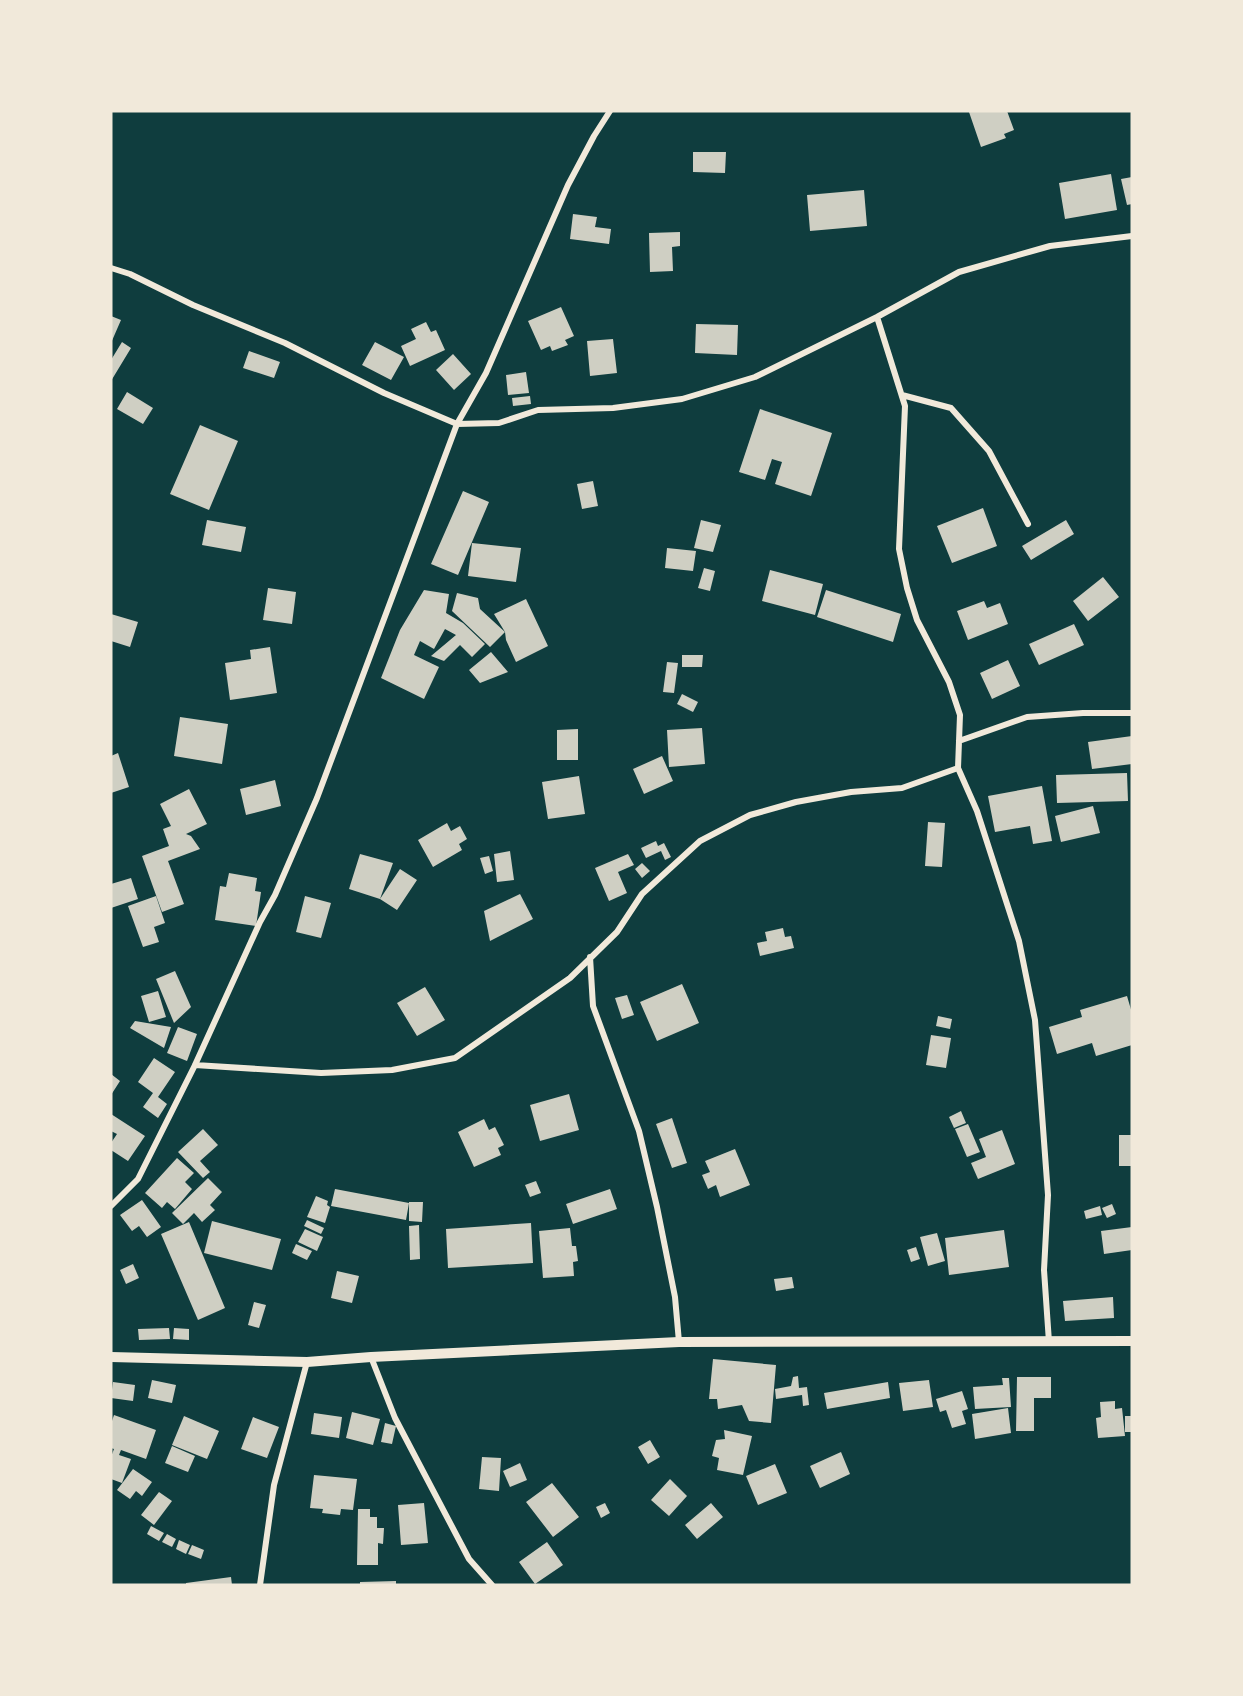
<svg xmlns="http://www.w3.org/2000/svg" width="1243" height="1696" font-family="Rubik,sans-serif">
<style>
.building{fill:#cfcfc3}
.lines{fill:none;stroke-linecap:round;stroke-linejoin:round}
.minor{stroke:#f1e9da;stroke-width:6}
.secondary{stroke:#f1e9da;stroke-width:10}
</style>
<rect width="100%" height="100%" fill="#0f3d3e"/>
<!-- building -->
<path class="building" d="M1007,111L1014,130L1004,134L1006,138L981,147L969,112Z
M693,152H726L725,173L693,172Z
M1111,174L1117,210L1065,219L1059,183Z
M1132,177V204L1127,205L1121,179Z
M864,190L867,226L810,231L807,195Z
M573,214L597,217L595,227L611,229L609,244L570,239Z
M680,232V246L672,247L673,271L650,272L649,233Z
M561,307L574,336L565,340L568,345L552,351L550,346L541,350L528,321Z
M111,316L121,320L111,343Z
M426,322L431,332L436,330L445,350L410,366L401,346L416,339L411,329Z
M696,324L738,325L737,355L695,353Z
M613,339L617,373L590,376L587,341Z
M122,342L131,348L111,381V360Z
M375,342L404,357L391,380L362,365Z
M249,351L280,362L274,378L243,368Z
M453,354L471,374L454,390L436,370Z
M526,372L529,393L508,395L506,375Z
M127,392L153,408L143,424L117,409Z
M530,396L531,404L513,406L512,398Z
M760,409L832,433L811,496L775,484L782,462L772,459L765,480L739,472Z
M200,425L238,441L209,510L170,494Z
M593,481L598,506L582,509L577,484Z
M463,491L489,502L458,575L431,564Z
M983,508L997,546L952,563L937,526Z
M207,520L246,527L241,552L202,545Z
M701,520L721,525L713,552L694,548Z
M1066,520L1074,534L1031,560L1022,546Z
M472,543L521,548L516,582L468,576Z
M667,548L696,551L693,571L665,568Z
M704,568L715,571L710,591L698,588Z
M770,570L823,584L815,615L762,601Z
M1103,577L1119,597L1088,621L1073,601Z
M268,588L296,592L292,624L263,620Z
M424,590L449,594L446,613L463,623L485,644L472,657L460,645L444,661L431,656L456,635L445,629L434,649L420,641L414,655L439,667L424,699L381,678L400,630Z
M826,590L901,614L893,642L817,617Z
M457,593L478,598L480,609L505,632L494,614L526,599L548,646L516,662L506,640L505,632L490,647L452,611Z
M984,601L987,608L1000,603L1008,624L968,640L957,611Z
M111,614L138,622L130,647L111,641Z
M1074,624L1084,645L1039,665L1029,644Z
M270,647L277,693L230,700L225,663L251,659L250,650Z
M491,652L508,672L480,683L469,670Z
M682,655H703L702,667H682Z
M1008,660L1020,686L992,699L980,673Z
M667,662L678,663L674,693L663,692Z
M682,694L698,702L693,712L677,704Z
M180,717L228,724L222,764L174,756Z
M702,728L705,764L669,767L667,730Z
M578,729V760H557V730Z
M1132,736V764L1092,769L1088,742Z
M118,753L129,787L111,793V756Z
M662,756L673,781L644,794L633,769Z
M1127,773L1128,801L1057,803L1056,775Z
M579,776L585,814L548,819L542,782Z
M275,780L281,806L246,815L240,789Z
M1042,786L1052,841L1033,844L1030,826L995,832L988,796Z
M189,789L207,824L186,834L191,836L200,849L168,861L184,904L162,912L142,856L169,846L163,829L171,826L160,804Z
M1093,806L1100,833L1061,842L1055,816Z
M928,822L945,823L942,867L925,866Z
M447,823L451,831L460,826L467,839L459,844L462,850L433,867L418,840Z
M656,841L658,846L664,843L671,857L665,860L661,851L646,858L641,848Z
M510,851L514,880L497,882L494,854Z
M360,854L393,863L380,899L400,869L417,880L397,910L380,899L349,889Z
M628,854L634,865L618,872L627,893L609,901L595,868Z
M489,856L493,871L485,874L480,858Z
M642,863L650,871L642,878L635,869Z
M229,873L257,878L255,891L261,892L256,926L215,920L220,886L226,887Z
M131,878L138,899L111,908V884Z
M520,894L533,919L490,941L484,911Z
M156,896L165,923L154,927L159,942L143,947L128,906Z
M305,896L331,903L321,938L296,932Z
M783,928L785,937L791,936L794,948L760,956L757,943L767,941L765,932Z
M175,971L191,1007L174,1023L156,979Z
M682,984L699,1023L657,1041L640,1002Z
M425,987L445,1020L417,1036L397,1003Z
M158,991L166,1017L149,1022L141,996Z
M627,995L634,1015L622,1019L615,998Z
M1127,996L1132,1013V1045L1096,1056L1092,1043L1057,1054L1049,1027L1082,1017L1080,1010Z
M938,1016L952,1019L950,1029L936,1026Z
M135,1021L171,1027L164,1048L130,1028Z
M178,1027L197,1034L187,1061L167,1053Z
M931,1035L951,1038L946,1068L926,1065Z
M154,1058L175,1072L158,1097L167,1104L158,1118L143,1107L153,1093L138,1082Z
M111,1074L120,1081L111,1095Z
M569,1094L579,1130L540,1141L530,1105Z
M961,1111L966,1123L954,1128L949,1117Z
M111,1114L145,1136L128,1161L111,1150V1143L117,1134L111,1131Z
M672,1118L687,1163L672,1168L656,1124Z
M484,1119L489,1130L495,1127L504,1145L498,1148L501,1155L474,1167L458,1132Z
M968,1124L980,1152L967,1157L955,1129Z
M203,1129L218,1145L200,1161L210,1172L203,1178L178,1152Z
M1002,1130L1015,1164L978,1179L971,1163L986,1157L979,1139Z
M1119,1135H1132V1166H1119Z
M735,1149L750,1185L720,1197L716,1185L708,1189L702,1175L710,1172L705,1161Z
M177,1158L194,1173L185,1182L192,1189L175,1209L167,1202L162,1208L145,1193Z
M208,1178L222,1192L210,1205L215,1210L202,1222L194,1213L183,1224L172,1213Z
M536,1181L541,1193L530,1197L525,1185Z
M335,1189L409,1203L406,1220L331,1206Z
M610,1189L617,1209L573,1224L566,1204Z
M316,1196L328,1201L327,1205L330,1207L325,1223L307,1217Z
M142,1200L161,1227L147,1237L139,1226L132,1231L120,1215Z
M409,1202H423L422,1222L409,1221Z
M1112,1204L1116,1214L1107,1218L1102,1208Z
M1100,1206L1102,1215L1086,1219L1084,1211Z
M307,1220L324,1228L321,1234L304,1226Z
M212,1221L281,1239L272,1270L204,1253Z
M189,1222L225,1308L198,1320L161,1234Z
M531,1223L533,1263L448,1268L446,1229Z
M419,1225L420,1259L410,1260L409,1226Z
M1132,1227V1250L1104,1254L1101,1231Z
M570,1228L572,1246H576L578,1261L573,1262L574,1276L543,1278L539,1231Z
M305,1229L323,1237L317,1251L298,1242Z
M1004,1230L1009,1267L949,1275L945,1238Z
M937,1233L945,1261L928,1266L920,1237Z
M296,1244L312,1251L307,1260L292,1253Z
M916,1247L920,1259L911,1262L907,1250Z
M133,1264L139,1278L126,1284L120,1270Z
M337,1271L359,1276L352,1303L331,1298Z
M792,1277L794,1288L776,1291L774,1279Z
M1113,1297L1114,1318L1065,1321L1063,1301Z
M254,1302L266,1305L259,1328L248,1325Z
M169,1328L170,1339L139,1340L138,1329Z
M174,1328L189,1329V1340L173,1339Z
M713,1359L776,1365L771,1423L749,1421L742,1405L718,1409L717,1399H709Z
M798,1376L799,1388L807,1387L809,1405L803,1406L802,1395L776,1399L775,1389L791,1386L793,1377Z
M1017,1377H1051V1398H1034V1431H1016Z
M1002,1378H1009L1011,1407L975,1409L973,1387L1003,1385Z
M152,1380L176,1385L172,1403L148,1398Z
M929,1380L933,1407L903,1411L899,1383Z
M113,1382L135,1385L133,1401L111,1398Z
M888,1382L890,1398L827,1409L824,1393Z
M962,1391L968,1409L962,1411L966,1424L952,1428L946,1410L940,1412L936,1399Z
M1115,1401V1409L1122,1408L1125,1436L1098,1438L1096,1418L1101,1417L1100,1402Z
M1008,1408L1011,1433L975,1439L972,1414Z
M352,1412L380,1419L373,1445L346,1438Z
M314,1413L342,1417L339,1438L311,1434Z
M114,1415L156,1430L146,1459L121,1450L119,1455L131,1459L122,1483L111,1479V1457L114,1449L111,1448V1424Z
M184,1416L219,1431L207,1459L172,1445Z
M1125,1416H1132V1432H1125Z
M253,1417L279,1427L267,1458L241,1449Z
M385,1423L396,1426L392,1444L381,1442Z
M724,1430L752,1436L743,1475L717,1470L719,1458L712,1456L716,1440L725,1439Z
M650,1440L660,1457L648,1464L638,1447Z
M172,1446L195,1456L188,1472L165,1463Z
M841,1452L850,1474L820,1488L810,1466Z
M482,1457L501,1458L499,1491L479,1489Z
M520,1463L527,1480L510,1487L503,1471Z
M775,1464L787,1493L758,1505L746,1476Z
M133,1469L152,1482L142,1496L136,1491L130,1499L117,1490Z
M314,1475L357,1479L353,1510L341,1509L340,1515L322,1513L323,1509L310,1508Z
M670,1479L687,1496L669,1516L651,1500Z
M552,1483L579,1517L553,1537L526,1502Z
M159,1492L172,1501L154,1525L141,1515Z
M424,1503L428,1543L401,1545L398,1505Z
M605,1503L610,1513L601,1518L596,1507Z
M711,1503L723,1517L697,1539L685,1525Z
M358,1509H370V1517H377V1528H384L383,1544L378,1543V1565H357Z
M151,1526L164,1533L159,1541L147,1534Z
M167,1534L176,1539L172,1547L162,1542Z
M179,1540L190,1545L186,1554L176,1549Z
M547,1542L563,1565L535,1584L519,1562Z
M192,1545L204,1550L201,1559L188,1554Z
M231,1577L232,1585H186V1583Z
M396,1581V1585H360V1582Z"/>
<g class="lines">
<!-- minor -->
<path class="minor" d="M111,268L130,274L193,305L285,343L384,393L457,424L499,423L538,410L613,408L682,399L755,377L877,317L959,272L1050,246L1132,236
M877,317L905,406L899,549L907,588L917,620L949,682L960,715L958,768L977,811L1019,941L1035,1020L1048,1195L1044,1270L1049,1342
M902,395L951,408L989,451L1028,524
M959,741L1027,717L1083,713H1132
M590,957L593,1006L639,1131L657,1207L675,1297L679,1342
M195,1065L321,1073L392,1070L455,1058L570,978L617,932L642,894L700,841L750,815L796,802L851,792L902,788L958,768
M111,1206L138,1179L195,1065L260,922L275,895L317,798L457,424L486,373L568,185L594,136L610,111
M371,1357L395,1418L469,1559L492,1585
M260,1585L274,1485L307,1362"/>
<!-- secondary -->
<path class="secondary" d="M111,1357L307,1362L371,1357L679,1342L1132,1341"/>
</g>
<!-- border -->
<rect width="1243" height="1696" fill="none" stroke="#f1e9da" stroke-width="225"/>
</svg>
